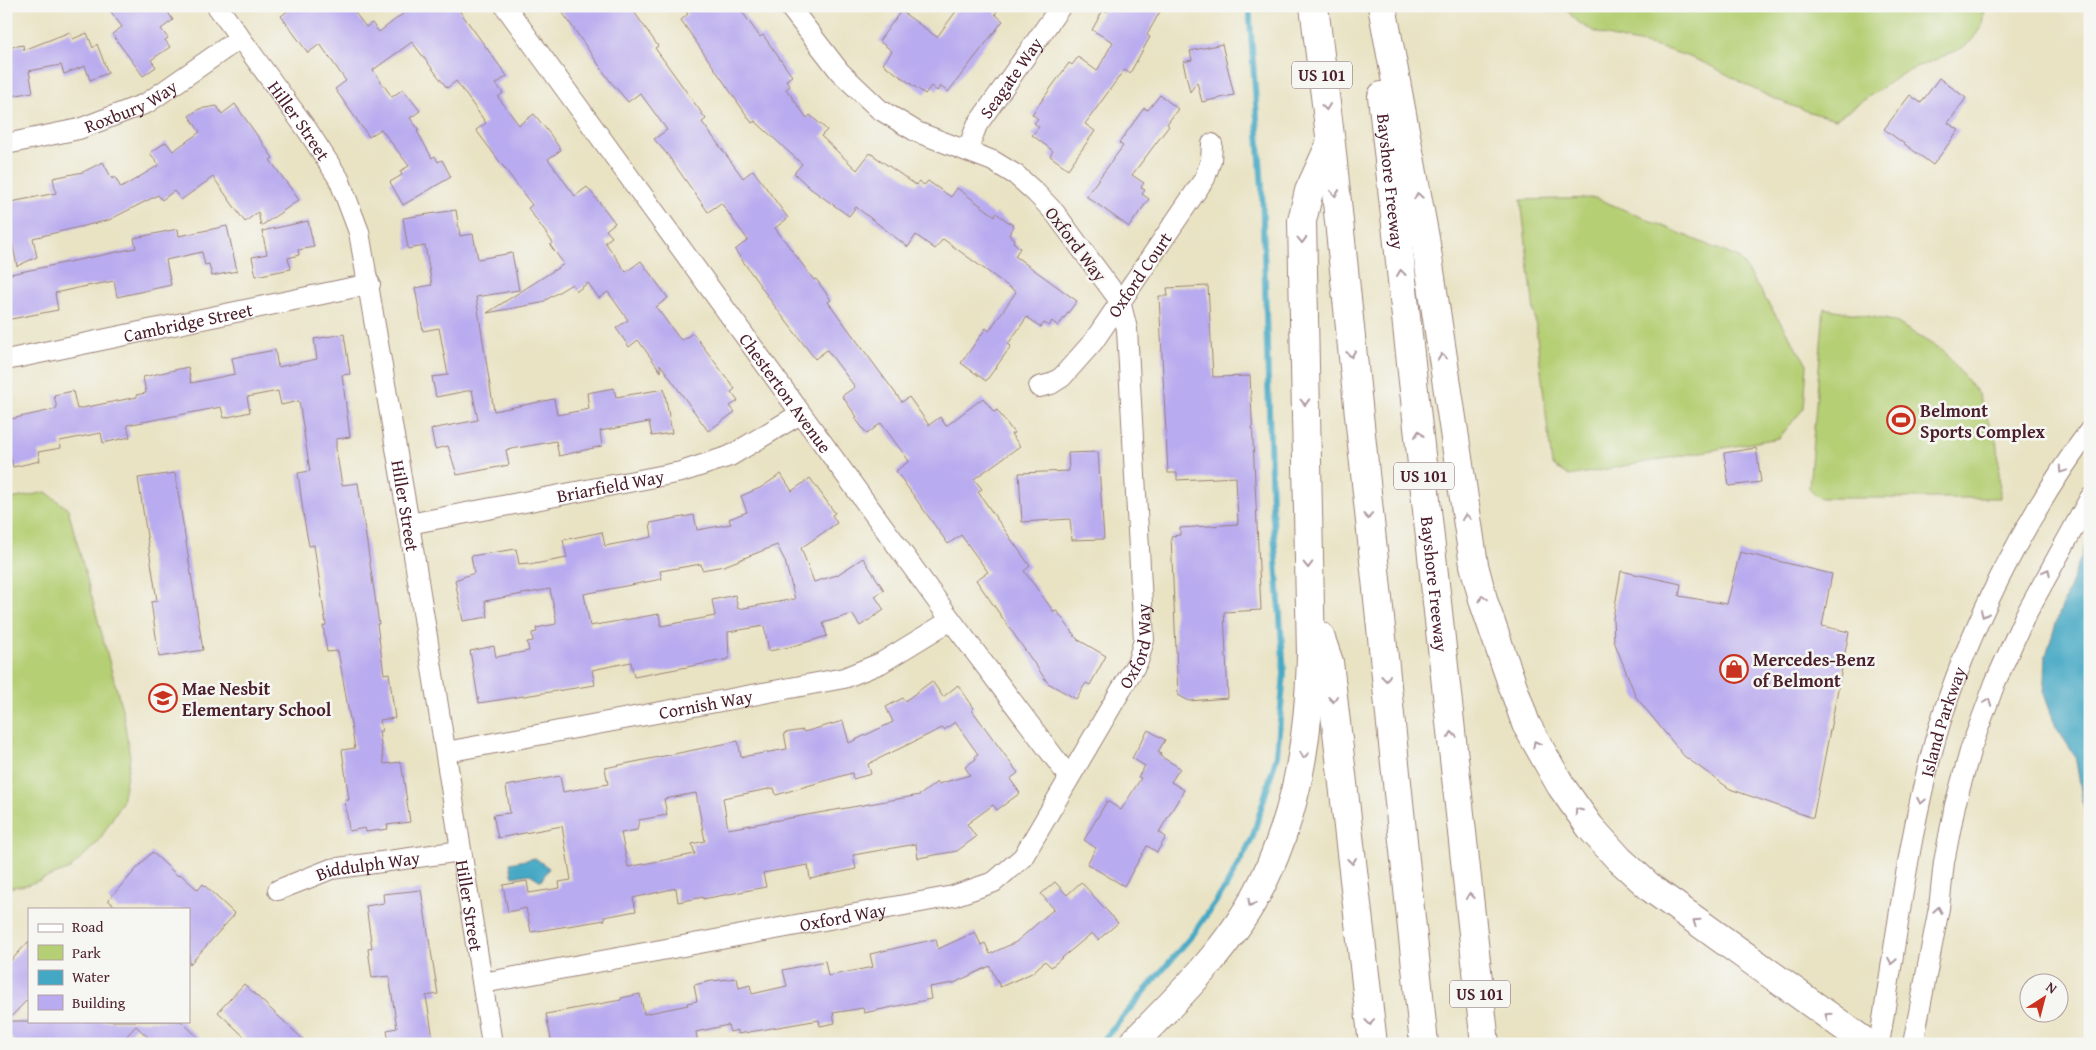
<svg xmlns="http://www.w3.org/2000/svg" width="2096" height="1050" font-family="'Gentium Book Plus',serif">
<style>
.green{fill:#b5cf74;stroke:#807750}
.water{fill:#44a8c4;stroke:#476478}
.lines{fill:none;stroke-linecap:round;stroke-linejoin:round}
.stream{stroke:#44a8c4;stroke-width:6}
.building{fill:#b9abef;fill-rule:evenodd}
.minor-casing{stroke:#9a8178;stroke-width:22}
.highway-casing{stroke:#9a8178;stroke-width:30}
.minor{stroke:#fff;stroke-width:20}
.highway{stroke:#fff;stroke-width:28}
.oneway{stroke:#ae9aa0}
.labels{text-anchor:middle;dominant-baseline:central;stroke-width:5;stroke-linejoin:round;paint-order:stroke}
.shield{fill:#f6f6f2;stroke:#7e6067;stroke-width:1}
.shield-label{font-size:16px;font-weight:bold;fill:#4a1f2b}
.street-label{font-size:18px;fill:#4a1f2b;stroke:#f6f6f2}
.poi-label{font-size:18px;font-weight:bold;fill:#4a1f2b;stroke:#f6f6f2;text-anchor:start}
</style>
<rect width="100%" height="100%" fill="#f6f6f2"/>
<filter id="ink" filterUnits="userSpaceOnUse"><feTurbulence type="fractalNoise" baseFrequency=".02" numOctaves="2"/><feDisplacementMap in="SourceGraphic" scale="10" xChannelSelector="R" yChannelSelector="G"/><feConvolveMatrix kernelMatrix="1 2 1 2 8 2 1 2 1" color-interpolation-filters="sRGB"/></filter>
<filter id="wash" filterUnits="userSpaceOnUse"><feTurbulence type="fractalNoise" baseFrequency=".0096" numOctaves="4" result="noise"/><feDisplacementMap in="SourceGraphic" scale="20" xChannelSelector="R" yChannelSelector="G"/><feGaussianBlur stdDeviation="1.12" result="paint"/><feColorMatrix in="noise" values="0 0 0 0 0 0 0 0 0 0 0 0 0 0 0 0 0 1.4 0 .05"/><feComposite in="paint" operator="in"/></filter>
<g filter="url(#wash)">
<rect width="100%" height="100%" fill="#e9e3c4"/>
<!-- green -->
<path class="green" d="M1565,6H1984V7L1982,26L1972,40L1962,48L1902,74L1836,119C1808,113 1780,102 1754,89C1734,79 1714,66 1692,58C1678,53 1663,48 1649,45C1620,39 1580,35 1565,6Z
M1596,198L1739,258L1807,364L1804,408L1779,438L1569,476L1552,465L1521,200Z
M1824,308L1894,321L1943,351L1978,394L1998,446L2000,498H1819L1809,488Z
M46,492L68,509L123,713L130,757L122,802L99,841L70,869L27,885L6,888V500Z"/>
<!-- water -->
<path class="water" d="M2090,533V841L2075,756L2056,727L2044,694L2046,655L2058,617Z
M535,858L549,868L541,881L530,874L513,877L510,863Z"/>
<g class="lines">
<!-- stream -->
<path class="stream" d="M1100,1044L1194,933L1226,887L1252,839L1277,755L1284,673L1272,505L1262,188L1249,6"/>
</g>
<g id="blocks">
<!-- building -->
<path class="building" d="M107,6H164L173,20L161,29L168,38L165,40L170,47L151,60L156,67L143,76L112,34L122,27Z
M294,6H350L366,27L372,23L379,32L404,13L400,6H456L507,76L496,84L503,93L498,97L519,125L534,114L550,134L561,150L548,159L575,196L587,187L603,207L615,223L606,230L612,237L605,242L626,272L641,261L668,298L656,307L679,338L682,340L693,333L735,389L731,392L738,401L730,406L735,412L708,431L660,364L661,372L638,340L629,347L616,328L628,320L608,292L599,298L588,283L577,291L572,284L541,303L487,313L564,264L550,245L553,243L528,208L532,205L476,130L486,123L456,81L447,88L412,42L373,70L392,97L403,89L420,111L410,118L419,130L417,131L432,158L435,156L438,162L442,160L451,177L403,205L390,182L402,175L400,171L409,166L381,129L369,137L335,89L346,81L320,44L308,53L281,16Z
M558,6H630L658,46L655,48L706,119L702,122L743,178L753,170L788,218L775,228L814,280L816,279L831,300L828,302L902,402L909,397L929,425L940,417L946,426L983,398L994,412L997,410L1014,433L1011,434L1020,446L974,479L982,489L978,492L1030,566L1024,571L1054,612L1057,611L1077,639L1106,656L1090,685L1086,683L1076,699L1048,683L976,580L988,572L961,535L948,544L896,471L909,461L881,423L867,434L855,418L857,417L842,396L855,387L827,350L815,359L776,308L735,250L748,240L721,203L708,212L667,154L654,139L667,130L640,93L628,102L610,81Z
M682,6H738L760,37L763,35L792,76L786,80L790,86L786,89L807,118L810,115L827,130L821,136L857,170L870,153L916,185L919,181L924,185L928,181L951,197L957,188L995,216L996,213L1014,226L1009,235L1015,239L1013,242L1020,248L1015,256L1077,301L1058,326L1052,321L1049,326L1044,323L1041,327L1027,317L1008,344L1011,346L986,381L961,363L986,328L989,331L1016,292L943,239L935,249L916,235L908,247L856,207L849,216L811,189L794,173L802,164L755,121L752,123L743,110L681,20L688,14Z
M960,6H1001L995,14L1003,21L948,92L940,86L937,91L931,86L925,94L883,64L892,51L879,41L901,11L937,37Z
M1109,6H1163L1147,35L1150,37L1130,73L1124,70L1085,124L1095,131L1068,169L1050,156L1053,151L1032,135L1039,127L1034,123L1038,119L1032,114L1069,63L1072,65L1078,57L1097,71L1113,42L1092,30L1103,10L1106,12Z
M70,32L73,39L87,33L93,48L97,44L108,73L90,80L85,66L64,74L61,65L29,71L33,92L6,97V48L23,45L24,50Z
M1222,44L1234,95L1202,102L1197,82L1190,92L1183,62L1192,60L1190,51Z
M1939,78L1966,98L1948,123L1959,130L1933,165L1884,129L1910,95L1921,103Z
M1160,95L1178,109L1167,124L1169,126L1132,175L1144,183L1141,187L1145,190L1142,194L1149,199L1129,227L1086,196L1123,146L1119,143L1144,108L1148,110Z
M235,104L273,158L270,160L299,200L261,226L258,212L245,222L213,177L181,200L174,191L162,200L158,195L109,220L33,238L37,257L17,266L10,232L6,233V203L56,193L53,178L83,172L103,162L112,179L115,177L121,188L159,165L150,153L166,142L173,151L200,132L189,116L199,109L217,106L222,114Z
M456,210L460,236L473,234L478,259L512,253L519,290L476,297L494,411L554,399L557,415L589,409L587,393L614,388L616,397L664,389L672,433L652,436L649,422L600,431L602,446L559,456L556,441L506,450L509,465L457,475L448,446L435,449L431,429L478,420L472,390L436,397L432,377L448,375L439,328L423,331L415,288L432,285L425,246L408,249L403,218Z
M308,221L314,247L298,250L299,255L288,258L291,269L256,276L252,257L267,254L262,231Z
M227,226L237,271L212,276L209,264L205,265L202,252L166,260L171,285L117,297L114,281L77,288L55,293L58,310L6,320V275L136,248L134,238L178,229L179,236Z
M1208,286L1213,377L1250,376L1261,610L1224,612L1228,698L1189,701L1178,695L1171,536L1180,535V528L1238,524L1236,477L1177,480V473H1168L1159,296H1168L1167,288Z
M344,334L350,374L342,375L350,437L336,439V449L342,485L358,483L379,624H377L384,674L389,673L395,718L380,720L382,731H379L384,764L401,762L410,822L387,825L388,829L366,832L365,828L349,831L345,800H349L342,750L355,748L338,651L327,652L323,626L326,625L314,545L309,546L304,519L298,473L310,471L299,401L281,405L278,391L247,397L250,412L224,418L221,407L127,425L130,437L103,443L101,433L60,441L61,448L38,452L40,461L13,467L9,451L6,452V420L57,409L54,395L73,391L77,409L137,397L136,395L146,393L143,377L188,367L191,383L235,374L232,358L275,350L278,367L317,359L314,339Z
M1756,448L1761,482L1729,486L1724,453Z
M1098,452L1104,539L1072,540L1070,519L1022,522L1019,473L1069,471L1068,453Z
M175,473L203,650L159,657L151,602L157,601L138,478Z
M781,474L792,491L810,478L835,513L832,515L837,523L801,548L814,582L837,575L863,558L884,590L875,596L884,610L860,626L852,614L823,623L827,636L790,647L769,651L764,626L728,632L729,659L634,677L631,662L592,670L595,685L479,703L470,651L494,646L496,657L529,651L527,642L533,641L532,633L537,632L536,628L556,624V618L550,589L485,601L488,617L463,621L455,580L474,573L471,556L516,549L519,564L528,563L529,565L567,558L563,540L602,532L605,546L652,537L650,523L694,515L697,530L731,524L729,519L747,512L741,496L760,488ZM777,545L785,561L795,599L738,609L735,595L712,600L715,616L661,626L659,614L590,626L584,594L662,579L660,571L701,564L702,570L724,566Z
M1740,552L1832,574L1822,626L1849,632L1813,818L1730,789L1684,756L1636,697L1614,641L1613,618L1621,571L1681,584L1679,596L1727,604Z
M932,681L943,697L958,685L974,708L972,710L1018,773L1010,779L1020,793L997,810L993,805L967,824L976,837L957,851L918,858L916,844L853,855L856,869L810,879L808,865L763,873L766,887L703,899V897L678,902L676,888L633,898L636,911L604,917L605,920L531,932L526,908L508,912L503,885L527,881L529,893L560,888L559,882L571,880L562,826L498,838L493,815L510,813L506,786L560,776L563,792L608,784L605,768L738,741L741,757L787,749L784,733L803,730L804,732L843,721L849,743L893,722L886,707L903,698L905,701ZM955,722L978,754L975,756L976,759L965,767L970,775L938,784L937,782L920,795L728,829L723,798L774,788L776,795L852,773L853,779L871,774L868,764L942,728L944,730ZM696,793L705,841L692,844L695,854L628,867L621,833L637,830L639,820L667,815L664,799Z
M1148,730L1165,740L1158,752L1161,754L1160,756L1180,768L1171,782L1184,790L1159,832L1166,837L1157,852L1147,846L1124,886L1087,864L1096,848L1084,840L1107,801L1121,810L1141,778L1138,777L1145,766L1132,758Z
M152,852L178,876L180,874L198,890L203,884L235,914L189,965V909H118L108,900Z
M1055,882L1067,895L1081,882L1118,923L1098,940L1092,933L1051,967L1045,961L1032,973L1000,987L990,966L954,983L929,987L931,999L864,1013L863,1008L833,1013L835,1023L820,1026L819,1020L738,1034V1030L730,1032L728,1025L696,1032L698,1044H552L546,1014L621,1000V998L640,994L644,1014L688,1005L687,1003L697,1001L694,985L712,981L737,978L739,988L750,985L752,994L787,986L783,970L825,961L828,976L873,967L870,954L936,939L938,949L975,932L981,945L985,943L990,954L1016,942L1054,909L1041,894Z
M421,890L438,994L426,996L434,1044H389L387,1030L397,1028L389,976L372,978L368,949L372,948L366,906L384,903L383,894Z
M29,941V998L7,1021H181L205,1044H155L136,1026L119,1044H17L6,1033V966Z
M244,984L308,1044H252L218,1012Z"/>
</g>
</g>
<g filter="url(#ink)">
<use href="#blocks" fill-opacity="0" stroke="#9a8178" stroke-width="1"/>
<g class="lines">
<defs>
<g id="minor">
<path id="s1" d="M217,6L308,131L339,179L359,232L409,524L492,1044"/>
<path id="s2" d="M505,6L951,620L1069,777"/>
<path id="s3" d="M6,144L79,129L147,103L240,38"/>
<path id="s4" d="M967,151L977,125L1061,6"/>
<path id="s5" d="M6,360L370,284"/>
<path id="s6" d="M1039,387L1051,384L1062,377L1093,342L1205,178L1211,160L1212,144"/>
<path id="s7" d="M409,524L681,472L730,456L800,414"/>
<path id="s8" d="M446,752L844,678L881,663L951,620"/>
<path id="s9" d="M278,890L331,869L461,851"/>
<path id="s10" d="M483,983L953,896L994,882L1023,857L1138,661L1144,640L1127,329L1120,301L1055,213L1036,193L1016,175L993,161L917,132L879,109L840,72L789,6"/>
<path id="s11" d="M1879,1044C1897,937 1910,817 1943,714C1974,619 2030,509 2090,430"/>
<path d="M1913,1044L1939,908L1944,862L1955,805L1971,748L1995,683L2025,616L2090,498"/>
</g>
<g id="highway">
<path d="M1314,6L1331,144L1424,1044"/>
<path d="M1382,6L1425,238L1474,565L1484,603L1526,724L1561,786L1590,827L1619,859L1652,889L1868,1044"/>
<path id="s12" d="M1382,96L1485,1044"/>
<path d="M1320,636L1329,662L1373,1044"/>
<path d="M1132,1044C1180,996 1233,944 1263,882C1298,810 1309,734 1311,655L1302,221L1309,191L1330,145"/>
</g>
</defs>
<!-- minor casing -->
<use href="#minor" class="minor-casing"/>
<!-- highway casing -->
<use href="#highway" class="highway-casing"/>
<!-- minor -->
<use href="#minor" class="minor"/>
<!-- highway -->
<use href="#highway" class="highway"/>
</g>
<!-- one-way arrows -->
<defs><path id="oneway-chevron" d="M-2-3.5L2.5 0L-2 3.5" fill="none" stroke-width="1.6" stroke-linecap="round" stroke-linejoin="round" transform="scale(1.25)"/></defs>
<g class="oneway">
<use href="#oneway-chevron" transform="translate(1326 107) rotate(83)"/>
<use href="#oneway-chevron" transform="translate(1335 193) rotate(85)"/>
<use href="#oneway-chevron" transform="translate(1418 196) rotate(-100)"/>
<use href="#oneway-chevron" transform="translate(1302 240) rotate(89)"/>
<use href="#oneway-chevron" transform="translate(1401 273) rotate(-96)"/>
<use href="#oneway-chevron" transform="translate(1351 354) rotate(84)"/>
<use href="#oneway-chevron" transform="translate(1442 357) rotate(-98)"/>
<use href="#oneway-chevron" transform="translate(1305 402) rotate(89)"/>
<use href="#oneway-chevron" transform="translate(1419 434) rotate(-96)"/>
<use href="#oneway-chevron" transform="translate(2062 470) rotate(124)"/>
<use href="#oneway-chevron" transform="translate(1368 516) rotate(84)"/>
<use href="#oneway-chevron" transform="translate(1466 517) rotate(-98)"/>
<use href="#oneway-chevron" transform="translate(1308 565) rotate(89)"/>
<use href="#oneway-chevron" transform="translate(2047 572) rotate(-62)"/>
<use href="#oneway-chevron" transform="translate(1483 598) rotate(-105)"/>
<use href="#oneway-chevron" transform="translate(1984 614) rotate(114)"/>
<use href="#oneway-chevron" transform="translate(1386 678) rotate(84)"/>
<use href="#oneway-chevron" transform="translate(1333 699) rotate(83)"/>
<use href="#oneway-chevron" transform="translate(1988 702) rotate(-69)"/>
<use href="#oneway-chevron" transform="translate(1452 735) rotate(-96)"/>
<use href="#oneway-chevron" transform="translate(1536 744) rotate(-118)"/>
<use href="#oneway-chevron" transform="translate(1304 755) rotate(99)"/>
<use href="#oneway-chevron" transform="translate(1921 801) rotate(101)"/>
<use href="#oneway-chevron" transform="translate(1578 811) rotate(-125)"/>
<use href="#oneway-chevron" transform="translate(1352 861) rotate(83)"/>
<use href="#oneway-chevron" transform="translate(1470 896) rotate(-96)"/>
<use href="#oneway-chevron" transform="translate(1251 903) rotate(120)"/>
<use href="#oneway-chevron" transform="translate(1938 910) rotate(-81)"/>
<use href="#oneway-chevron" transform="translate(1696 922) rotate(-145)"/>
<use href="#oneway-chevron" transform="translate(1892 961) rotate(99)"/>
<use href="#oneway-chevron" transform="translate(1828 1016) rotate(-145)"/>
<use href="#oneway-chevron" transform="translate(1370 1022) rotate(83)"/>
</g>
</g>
<!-- icons -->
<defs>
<symbol id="stadium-ring" viewBox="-11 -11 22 22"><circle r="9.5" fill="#f6f6f2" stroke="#c8321e" stroke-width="1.5"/><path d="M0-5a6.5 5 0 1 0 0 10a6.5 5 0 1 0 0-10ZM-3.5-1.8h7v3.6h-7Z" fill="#c8321e"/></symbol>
<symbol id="shop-ring" viewBox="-11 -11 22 22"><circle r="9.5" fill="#f6f6f2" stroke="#c8321e" stroke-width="1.5"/><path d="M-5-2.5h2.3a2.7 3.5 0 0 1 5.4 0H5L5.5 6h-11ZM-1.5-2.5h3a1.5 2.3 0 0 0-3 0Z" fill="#c8321e"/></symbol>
<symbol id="school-ring" viewBox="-11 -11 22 22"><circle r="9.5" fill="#f6f6f2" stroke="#c8321e" stroke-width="1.5"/><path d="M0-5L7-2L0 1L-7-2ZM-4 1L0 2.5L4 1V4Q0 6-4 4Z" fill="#c8321e"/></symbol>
</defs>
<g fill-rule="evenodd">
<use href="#stadium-ring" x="1885" y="404" width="32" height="32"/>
<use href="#shop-ring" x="1718" y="653" width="32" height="32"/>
<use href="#school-ring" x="147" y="682" width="32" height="32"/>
</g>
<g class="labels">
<!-- shield labels -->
<g class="shield">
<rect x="1292" y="61.5" width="60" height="27" rx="4"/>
<rect x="1394" y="462.5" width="60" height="27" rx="4"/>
<rect x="1450" y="980.5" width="60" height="27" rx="4"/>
</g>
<g class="shield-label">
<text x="1322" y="75">US 101</text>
<text x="1424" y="476">US 101</text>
<text x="1480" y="994">US 101</text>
</g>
<!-- street labels -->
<g class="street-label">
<text stroke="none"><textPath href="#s4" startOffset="86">Seagate Way</textPath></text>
<text stroke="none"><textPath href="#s3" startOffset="131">Roxbury Way</textPath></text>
<text stroke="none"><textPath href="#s1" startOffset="141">Hiller Street</textPath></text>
<text stroke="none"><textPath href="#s12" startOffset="86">Bayshore Freeway</textPath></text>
<text transform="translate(1076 244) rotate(53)">Oxford Way</text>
<text stroke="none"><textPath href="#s6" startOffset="154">Oxford Court</textPath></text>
<text stroke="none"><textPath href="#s5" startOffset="186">Cambridge Street</textPath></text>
<text stroke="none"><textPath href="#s2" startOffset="478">Chesterton Avenue</textPath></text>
<text stroke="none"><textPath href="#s7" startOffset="205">Briarfield Way</textPath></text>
<text stroke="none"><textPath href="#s1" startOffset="546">Hiller Street</textPath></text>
<text stroke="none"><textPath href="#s12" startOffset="491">Bayshore Freeway</textPath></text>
<text stroke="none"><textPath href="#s10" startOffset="801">Oxford Way</textPath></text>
<text stroke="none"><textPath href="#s8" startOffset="264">Cornish Way</textPath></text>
<text stroke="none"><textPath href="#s11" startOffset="329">Island Parkway</textPath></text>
<text stroke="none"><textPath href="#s9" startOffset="94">Biddulph Way</textPath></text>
<text stroke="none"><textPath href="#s1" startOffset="951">Hiller Street</textPath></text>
<text stroke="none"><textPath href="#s10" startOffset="366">Oxford Way</textPath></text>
</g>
<!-- poi labels -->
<g class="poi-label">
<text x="1920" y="410">Belmont<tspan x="1920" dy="21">Sports Complex</tspan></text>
<text x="1753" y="659">Mercedes-Benz<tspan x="1753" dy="21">of Belmont</tspan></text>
<text x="182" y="688">Mae Nesbit<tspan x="182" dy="21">Elementary School</tspan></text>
</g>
</g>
<!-- margin -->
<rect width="2096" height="1050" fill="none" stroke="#f6f6f2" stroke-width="25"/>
<!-- legend -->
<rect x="28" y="908" width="162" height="115" fill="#f6f6f2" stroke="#b1a0a2"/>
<rect x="38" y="924" width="25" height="8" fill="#ffffff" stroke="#b1a0a2"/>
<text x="72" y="932" font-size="15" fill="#4a1f2b">Road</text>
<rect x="38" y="945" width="25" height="15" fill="#b5cf74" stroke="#b1a0a2"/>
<text x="72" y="958" font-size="15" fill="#4a1f2b">Park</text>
<rect x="38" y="970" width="25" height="15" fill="#44a8c4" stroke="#b1a0a2"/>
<text x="72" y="982" font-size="15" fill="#4a1f2b">Water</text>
<rect x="38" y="995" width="25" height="15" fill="#b9abef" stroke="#b1a0a2"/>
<text x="72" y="1008" font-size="15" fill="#4a1f2b">Building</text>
<!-- north arrow -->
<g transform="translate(2044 998) rotate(36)"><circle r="24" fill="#f6f6f2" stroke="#b1a0a2"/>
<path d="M0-4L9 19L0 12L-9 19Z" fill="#c8321e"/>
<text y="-8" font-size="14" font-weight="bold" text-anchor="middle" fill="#4a1f2b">N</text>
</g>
</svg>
